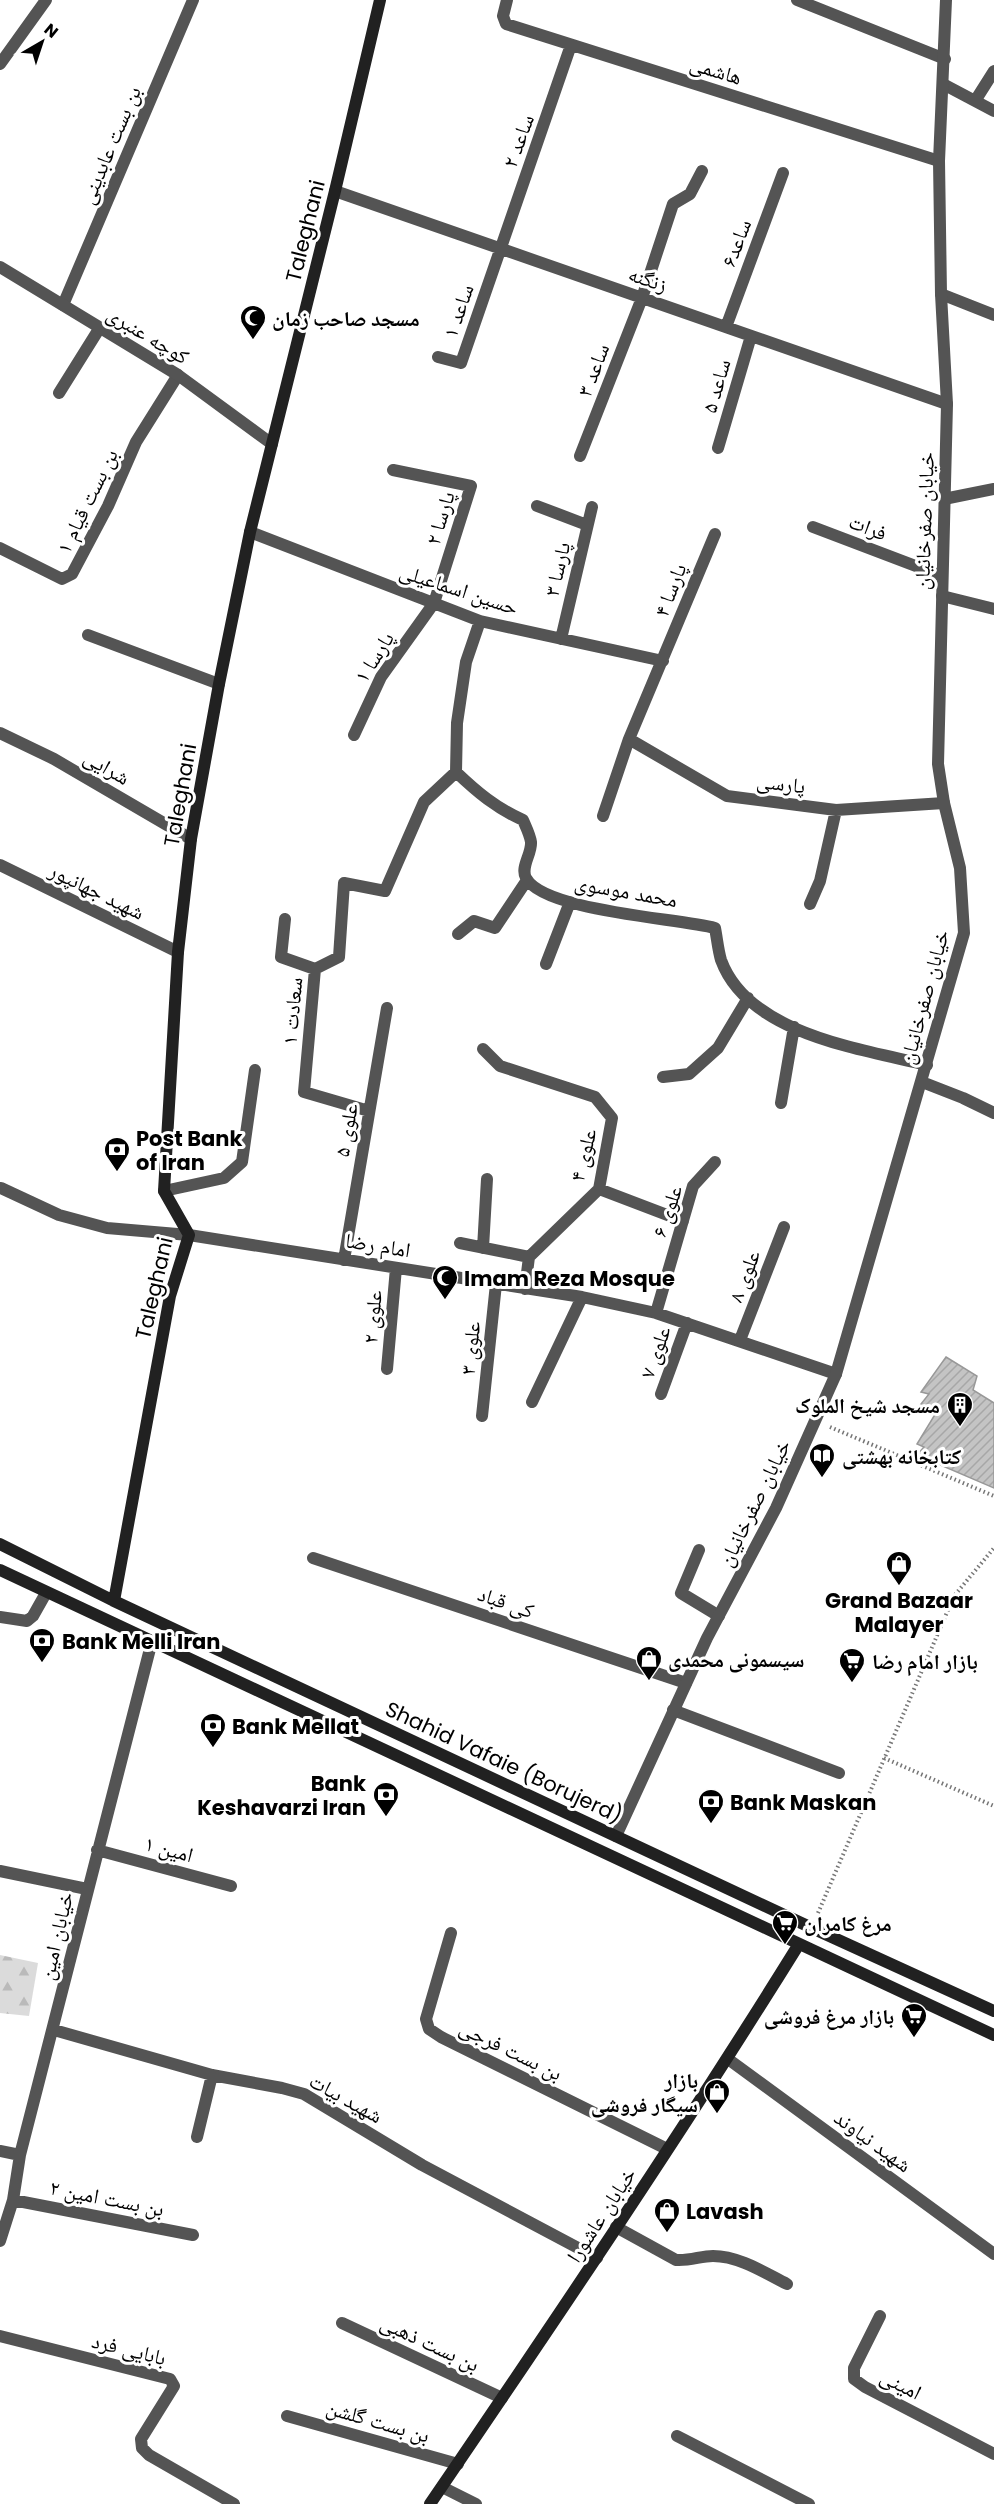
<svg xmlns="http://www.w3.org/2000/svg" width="994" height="2504" font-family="Poppins,'Noto Naskh Arabic',sans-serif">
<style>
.forest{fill:url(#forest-firs)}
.building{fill:url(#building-hatch);stroke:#989898;stroke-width:1.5}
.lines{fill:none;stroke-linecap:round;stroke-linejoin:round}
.path{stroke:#767676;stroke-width:4;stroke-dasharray:1.5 3;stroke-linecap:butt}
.minor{stroke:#545454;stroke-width:12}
.tertiary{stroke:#545454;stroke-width:12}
.secondary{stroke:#212121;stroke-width:12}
.labels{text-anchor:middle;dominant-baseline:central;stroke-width:6;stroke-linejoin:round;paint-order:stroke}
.street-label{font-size:21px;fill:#000;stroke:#fff}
.poi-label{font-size:21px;font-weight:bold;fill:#000;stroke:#fff;text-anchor:start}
</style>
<defs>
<pattern id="forest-firs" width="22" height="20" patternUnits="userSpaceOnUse" patternTransform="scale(1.5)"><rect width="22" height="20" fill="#dbdbdb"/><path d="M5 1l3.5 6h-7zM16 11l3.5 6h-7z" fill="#bababa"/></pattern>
<pattern id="building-hatch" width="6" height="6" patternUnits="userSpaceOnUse" patternTransform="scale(1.5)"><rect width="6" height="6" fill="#c4c4c4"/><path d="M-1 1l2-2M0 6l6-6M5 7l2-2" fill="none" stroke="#a7a7a7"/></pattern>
</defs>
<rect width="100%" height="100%" fill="#fff"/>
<!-- forest -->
<path class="forest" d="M0,1955L38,1963L29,2016L0,2013Z"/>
<!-- building -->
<path class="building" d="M946,1357L977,1376L973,1390L994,1403V1488L917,1455L924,1447L917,1444L939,1408L921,1404L929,1394L921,1392Z"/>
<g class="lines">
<!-- path -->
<path class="path" d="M830,1427L994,1496
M884,1758L994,1806
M818,1913L954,1596L994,1548"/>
<!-- minor -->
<path class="minor" d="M507,0L503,16L506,24L939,161
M797,0L945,59
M0,64L46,0
M943,84L994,111
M975,101L994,71
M335,191L947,404
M941,294L994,315
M63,305L193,0
M726,327L783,173
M438,357L461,363L571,45
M59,393L99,329
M718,448L751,336
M580,456L642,298L673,204L690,194L702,171
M944,499L994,489
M537,506L587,525
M813,527L942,576
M250,532L480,621L663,661
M0,548L62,579L72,574L108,506L136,442L178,375
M942,596L994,609
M480,621L466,662L457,723L456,772C477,792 496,808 523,820C526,827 530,835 531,842C532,854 520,867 526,878C544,911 676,918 715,928C717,938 718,950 721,960C748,1034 861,1049 927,1065
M88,635L219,684
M561,639L592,507
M0,733L54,759L191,839
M354,735L381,677L434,603L471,486L393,470
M629,739L727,796L836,810L944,803
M603,816L629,739L715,534
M0,865L178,952
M810,904L820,881L836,810
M285,919L281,957L315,969
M458,934L474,921L495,928L527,880
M546,964L570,902
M483,1049L500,1066L595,1097L612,1118L599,1189L529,1257L525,1289
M663,1077L689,1074L718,1048L748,998
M781,1103L794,1027
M369,1111L304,1092L315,969L339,957L344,883L385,891L424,802L456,772
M1,1188L59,1215L107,1228L189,1235L582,1297L656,1313L836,1374
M599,1189L683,1221
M164,1191L224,1178L242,1162L255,1070
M460,1243L529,1257
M483,1248L487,1179
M344,1260L387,1008
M656,1313L693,1186L715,1162
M740,1340L784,1227
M387,1369L396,1268
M661,1394L687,1323
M532,1402L582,1297
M482,1416L496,1284
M699,1550L681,1593L719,1616
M313,1558L686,1683
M0,1617L27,1621L33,1616L46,1593
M673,1710L839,1773
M97,1850L231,1886
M0,1871L87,1889
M451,1933L426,2019L429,2029L441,2037L667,2149
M54,2030L212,2075L282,2088L304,2094L422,2165L597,2258
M728,2059L994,2254
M197,2137L212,2075
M0,2151L20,2155
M13,2200L193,2235
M616,2227L676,2260C690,2261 701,2256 713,2256C739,2256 765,2273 787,2284
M0,2241L13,2200L20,2155L152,1641
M880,2316L854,2368V2379L865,2387L994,2454
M342,2323L502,2398
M0,2336L170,2379L174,2386L141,2439L142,2448L149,2455L234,2504
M287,2416L458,2464
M677,2436L809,2504
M442,2487L476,2504"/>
<!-- tertiary -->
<path class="tertiary" d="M0,267L178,375L272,444
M922,1082L963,1098L994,1113
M616,1836L707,1638L776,1508L836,1374L964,933L960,868L944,803L938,764L947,404L941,294L939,161L946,0"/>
<!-- secondary -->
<path class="secondary" d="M0,1544L114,1601L812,1928L994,2011
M0,1570L994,2035
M114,1601L170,1296L189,1235L164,1191L178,952L191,839L219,684L250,532L335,191L380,0
M430,2504C556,2319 681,2134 799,1944"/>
</g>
<!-- icons -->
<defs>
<symbol id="mosque-pin" viewBox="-11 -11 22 30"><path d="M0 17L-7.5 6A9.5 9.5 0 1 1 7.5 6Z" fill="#000" stroke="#fff"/><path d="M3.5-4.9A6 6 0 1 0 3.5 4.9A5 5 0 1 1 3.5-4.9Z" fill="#fff"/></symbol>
<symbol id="bank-pin" viewBox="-11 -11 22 30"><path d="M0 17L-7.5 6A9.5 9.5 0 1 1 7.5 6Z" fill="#000" stroke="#fff"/><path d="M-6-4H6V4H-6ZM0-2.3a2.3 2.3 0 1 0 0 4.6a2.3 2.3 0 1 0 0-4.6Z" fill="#fff"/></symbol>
<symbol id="building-pin" viewBox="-11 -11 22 30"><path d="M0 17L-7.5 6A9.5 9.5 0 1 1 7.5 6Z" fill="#000" stroke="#fff"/><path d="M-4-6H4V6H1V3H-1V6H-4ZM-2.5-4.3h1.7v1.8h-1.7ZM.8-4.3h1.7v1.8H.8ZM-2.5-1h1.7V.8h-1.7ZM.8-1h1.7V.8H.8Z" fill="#fff"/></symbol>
<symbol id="library-pin" viewBox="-11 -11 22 30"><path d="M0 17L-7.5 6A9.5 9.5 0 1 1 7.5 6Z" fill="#000" stroke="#fff"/><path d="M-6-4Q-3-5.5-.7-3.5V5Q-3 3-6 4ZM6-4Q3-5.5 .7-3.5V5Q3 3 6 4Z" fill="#fff"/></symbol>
<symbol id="shop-pin" viewBox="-11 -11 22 30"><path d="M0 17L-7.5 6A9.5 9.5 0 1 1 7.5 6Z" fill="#000" stroke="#fff"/><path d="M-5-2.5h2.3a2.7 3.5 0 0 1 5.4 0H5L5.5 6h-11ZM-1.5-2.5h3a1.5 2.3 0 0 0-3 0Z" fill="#fff"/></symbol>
<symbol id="supermarket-pin" viewBox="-11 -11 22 30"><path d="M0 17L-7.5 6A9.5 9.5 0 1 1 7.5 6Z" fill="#000" stroke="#fff"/><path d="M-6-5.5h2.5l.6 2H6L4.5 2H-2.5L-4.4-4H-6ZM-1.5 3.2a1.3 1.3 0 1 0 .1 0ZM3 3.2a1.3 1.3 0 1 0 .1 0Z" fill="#fff"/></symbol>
</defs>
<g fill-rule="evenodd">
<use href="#mosque-pin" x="238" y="303" width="30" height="40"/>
<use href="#bank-pin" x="102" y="1135" width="30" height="40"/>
<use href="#mosque-pin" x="430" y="1263" width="30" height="40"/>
<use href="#building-pin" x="945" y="1390" width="30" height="40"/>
<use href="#library-pin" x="807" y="1441" width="30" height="40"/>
<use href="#shop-pin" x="884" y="1549" width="30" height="40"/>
<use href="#bank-pin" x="27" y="1626" width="30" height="40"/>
<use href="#shop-pin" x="634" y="1644" width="30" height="40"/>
<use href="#supermarket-pin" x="837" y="1646" width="30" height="40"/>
<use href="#bank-pin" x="198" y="1711" width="30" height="40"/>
<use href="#bank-pin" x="371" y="1780" width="30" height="40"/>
<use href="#bank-pin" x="696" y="1787" width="30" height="40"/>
<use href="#supermarket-pin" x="770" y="1908" width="30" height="40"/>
<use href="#supermarket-pin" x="899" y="2001" width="30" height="40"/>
<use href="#shop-pin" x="702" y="2077" width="30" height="40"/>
<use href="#shop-pin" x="652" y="2196" width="30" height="40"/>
</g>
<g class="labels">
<!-- street labels -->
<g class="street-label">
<text transform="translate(716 70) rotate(17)">هاشمی</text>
<text transform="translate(518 141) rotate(-70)">ساعد ۲</text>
<text transform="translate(110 145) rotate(-67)">بن بست عابدینی</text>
<text transform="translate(305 231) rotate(-76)">Taleghani</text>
<text transform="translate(736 243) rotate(-69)">ساعد۶</text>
<text transform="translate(648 279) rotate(19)">زنگنه</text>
<text transform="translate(458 311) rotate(-71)">ساعد ۱</text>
<text transform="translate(148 335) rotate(31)">کوچه عنبری</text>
<text transform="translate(593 370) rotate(-69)">ساعد ۳</text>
<text transform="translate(716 386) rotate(-74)">ساعد ۵</text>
<text transform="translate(87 501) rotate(-64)">بن بست قیام ۱</text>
<text transform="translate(440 518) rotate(-73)">پارسا ۲</text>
<text transform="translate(924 521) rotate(-88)">خیابان صفرخانیان</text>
<text transform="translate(868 527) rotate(21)">فرات</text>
<text transform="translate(557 569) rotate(-77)">پارسا ۳</text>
<text transform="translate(459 589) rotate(18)">حسین اسماعیلی</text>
<text transform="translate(670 590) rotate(-69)">پارسا ۴</text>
<text transform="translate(374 657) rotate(-58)">پارسا ۱</text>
<text transform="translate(107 767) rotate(30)">شرایی</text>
<text transform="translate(781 783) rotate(7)">پارسی</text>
<text transform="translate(180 795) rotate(-80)">Taleghani</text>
<text transform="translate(97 891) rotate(26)">شهید جهانپور</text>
<text transform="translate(626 891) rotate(10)">محمد موسوی</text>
<text transform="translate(924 997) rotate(-75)">خیابان صفرخانیان</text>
<text transform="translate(292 1011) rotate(-85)">سعادت ۱</text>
<text transform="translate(346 1130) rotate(-80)">علوی ۵</text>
<text transform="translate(583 1155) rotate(-76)">علوی ۴</text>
<text transform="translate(667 1211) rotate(-71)">علوی ۶</text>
<text transform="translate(378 1245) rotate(9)">امام رضا</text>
<text transform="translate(744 1276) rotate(-69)">علوی ۸</text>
<text transform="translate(154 1288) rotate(-77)">Taleghani</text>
<text transform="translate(372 1317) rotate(-85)">علوی ۲</text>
<text transform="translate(470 1348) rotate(-84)">علوی ۳</text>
<text transform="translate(655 1352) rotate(-70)">علوی ۷</text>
<text transform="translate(754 1503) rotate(-64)">خیابان صفرخانیان</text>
<text transform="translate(506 1602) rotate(19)">کی قباد</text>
<text transform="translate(504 1762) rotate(25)">Shahid Vafaie (Borujerd)</text>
<text transform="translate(169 1849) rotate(15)">امین ۱</text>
<text transform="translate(56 1936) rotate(-77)">خیابان امین</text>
<text transform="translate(511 2050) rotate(26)">بن بست فرجی</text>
<text transform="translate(346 2098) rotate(29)">شهید بیات</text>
<text transform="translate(873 2141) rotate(36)">شهید نیاوند</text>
<text transform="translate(107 2198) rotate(11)">بن بست امین ۲</text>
<text transform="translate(601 2215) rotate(-57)">خیابان عاشورا</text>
<text transform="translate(430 2343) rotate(25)">بن بست ذهبی</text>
<text transform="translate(129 2349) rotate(14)">بابایی فرد</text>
<text transform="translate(901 2384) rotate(27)">امینی</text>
<text transform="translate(378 2421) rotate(16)">بن بست گلشن</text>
</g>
<!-- poi labels -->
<g class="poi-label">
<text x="272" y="318">مسجد صاحب زمان</text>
<text x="136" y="1138">Post Bank<tspan x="136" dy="24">of Iran</tspan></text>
<text x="464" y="1278">Imam Reza Mosque</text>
<text x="940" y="1405" text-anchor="end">مسجد شیخ الملوک</text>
<text x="842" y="1456">کتابخانه بهشتی</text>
<text x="899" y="1600" text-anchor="middle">Grand Bazaar<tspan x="899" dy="24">Malayer</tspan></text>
<text x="62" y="1641">Bank Melli Iran</text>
<text x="668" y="1659">سیسمونی محمدی</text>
<text x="872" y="1661">بازار امام رضا</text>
<text x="232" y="1726">Bank Mellat</text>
<text x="366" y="1783" text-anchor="end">Bank<tspan x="366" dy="24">Keshavarzi Iran</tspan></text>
<text x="730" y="1802">Bank Maskan</text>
<text x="804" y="1923">مرغ کامران</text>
<text x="894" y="2016" text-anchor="end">بازار مرغ فروشی</text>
<text x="698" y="2080" text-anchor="end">بازار<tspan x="698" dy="24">سیگار فروشی</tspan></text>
<text x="686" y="2211">Lavash</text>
</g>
</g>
<!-- north arrow -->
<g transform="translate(42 42) rotate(39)" stroke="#ffffff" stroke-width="4.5" paint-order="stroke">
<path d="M0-4.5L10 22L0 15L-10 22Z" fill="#000000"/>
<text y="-9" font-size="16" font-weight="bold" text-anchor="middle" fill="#000000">N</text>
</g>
</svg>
